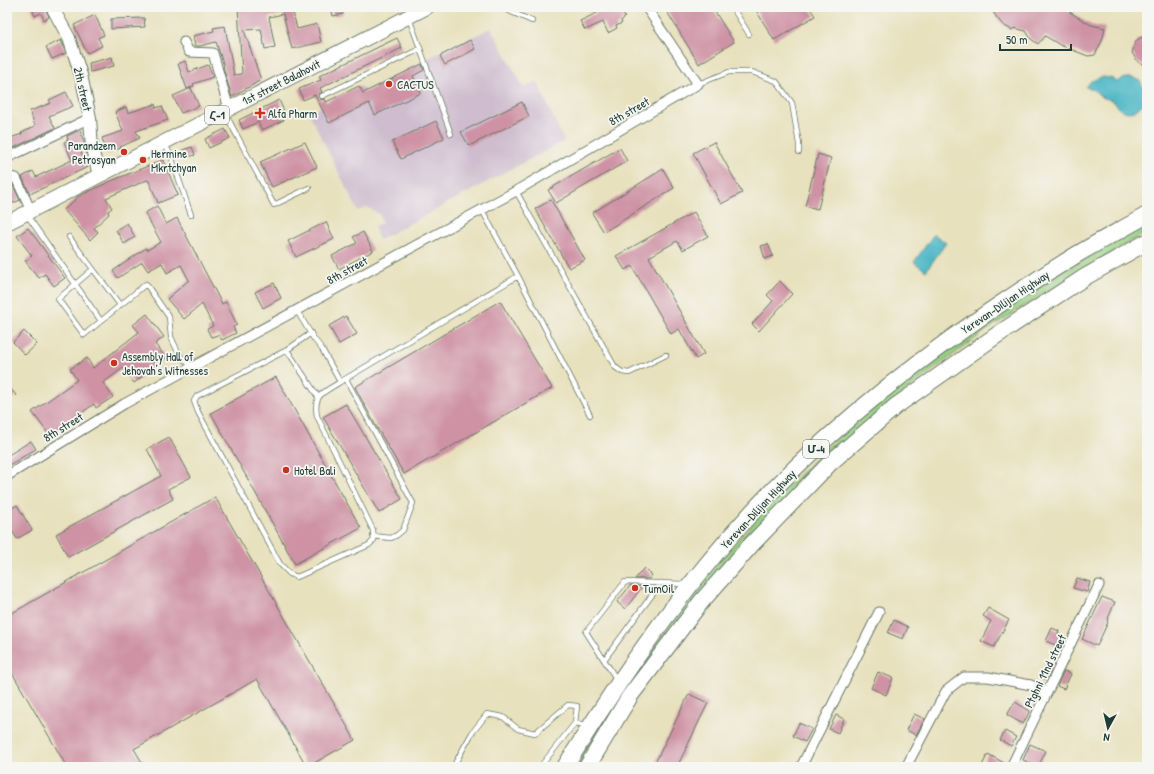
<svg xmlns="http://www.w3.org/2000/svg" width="1154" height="774" font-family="'Patrick Hand','Noto Sans Armenian',sans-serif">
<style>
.industrial{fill:#cfbdcf}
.green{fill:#98d083;stroke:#5c865c}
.water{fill:#49b5c5;stroke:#34797c}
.building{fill:#ce92a4}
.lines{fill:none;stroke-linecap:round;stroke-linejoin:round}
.lane-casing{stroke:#657664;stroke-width:6}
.street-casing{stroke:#657664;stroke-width:11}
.secondary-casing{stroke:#657664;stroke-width:14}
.primary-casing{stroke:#657664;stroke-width:16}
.highway-casing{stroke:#657664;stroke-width:18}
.lane{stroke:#fff;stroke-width:4.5}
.street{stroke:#fff;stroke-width:9}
.secondary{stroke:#fff;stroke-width:12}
.primary{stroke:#fff;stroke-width:14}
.highway{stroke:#fff;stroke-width:16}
.poi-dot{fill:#c8321e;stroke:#f6f6f2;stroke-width:1.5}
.labels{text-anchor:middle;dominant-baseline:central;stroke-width:3.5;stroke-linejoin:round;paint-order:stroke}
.shield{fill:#f6f6f2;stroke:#60746d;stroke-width:1}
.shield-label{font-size:11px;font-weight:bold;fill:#1f3d34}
.street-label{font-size:12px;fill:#1f3d34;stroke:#f6f6f2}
.poi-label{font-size:12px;fill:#1f3d34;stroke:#f6f6f2;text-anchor:start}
</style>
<rect width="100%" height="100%" fill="#f6f6f2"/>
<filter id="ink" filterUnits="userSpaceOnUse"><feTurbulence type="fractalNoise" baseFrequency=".025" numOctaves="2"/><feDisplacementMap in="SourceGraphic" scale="8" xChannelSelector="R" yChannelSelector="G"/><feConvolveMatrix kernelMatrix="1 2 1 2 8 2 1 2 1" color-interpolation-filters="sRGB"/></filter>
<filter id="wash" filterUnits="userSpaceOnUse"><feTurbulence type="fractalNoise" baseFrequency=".012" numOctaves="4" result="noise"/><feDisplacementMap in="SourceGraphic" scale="16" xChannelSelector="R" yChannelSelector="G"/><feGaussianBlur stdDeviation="0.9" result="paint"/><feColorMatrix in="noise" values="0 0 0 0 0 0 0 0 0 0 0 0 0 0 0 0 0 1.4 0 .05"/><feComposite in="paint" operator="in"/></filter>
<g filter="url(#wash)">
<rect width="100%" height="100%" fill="#e8e1bd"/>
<!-- industrial -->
<path class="industrial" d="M491,28L524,88L537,81L564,141L379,240L374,226L383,223L379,214L367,207L358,211L309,113L362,86L365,92L424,60Z"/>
<!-- green -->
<path class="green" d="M1147,224V232L1084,268L988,329L918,381L837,448L607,722L579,767H571L657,638L722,558L772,502L834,441L906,380L1000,312L1065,271Z"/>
<!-- water -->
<path class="water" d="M1103,77L1111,78L1117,82C1125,77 1132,76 1140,81L1146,92L1144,103L1135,111C1123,114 1120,109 1113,101C1111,99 1107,99 1104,98C1096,94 1095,88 1085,87L1091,81Z
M934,234L946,243L926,271L914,262Z"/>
<g id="blocks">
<!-- building -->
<path class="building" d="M31,7H45L49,17L44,20L41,13L35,16Z
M238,7H299L300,10L293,12L297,29L317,24L321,42L292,49L283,14L269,17L275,47L265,49L261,29L244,30L261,80L232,97L223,67L224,66L216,42L200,46H195L193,36L214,31L213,28L225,26L234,75L242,74Z
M331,7H342L343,14L333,16Z
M609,7H620L625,17L621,21L622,23L616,26L617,28L608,33L603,22L585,30L580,21Z
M664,7H712L734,42L699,64Z
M754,7H809L815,16L774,40Z
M990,7H1064L1068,11L1091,25L1105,28L1102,41L1095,55L1088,56L1060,45L1045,36L1038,44L1031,39L1026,31L1014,28L1012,30L1003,25L997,18Z
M95,15L104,35L98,38L102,46L87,53L74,25Z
M144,18L145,27L111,29V19Z
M1147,35V67L1138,62L1132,53L1135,43L1138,39Z
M397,38L402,48L320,88L322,92L319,94L318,97L321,100L325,99L326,102L359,86L363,93L422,64L424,70L413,76L421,93L375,115L369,103L329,123L315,95L303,100L299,89L321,80L319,76Z
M61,40L66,53L52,59L46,47Z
M470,40L475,49L445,65L440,56Z
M112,57L114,66L90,72L89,63Z
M185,61L189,72L208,65L213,77L193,84L194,86L187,89L178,64Z
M191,88L199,106L181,113L173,96Z
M66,92L73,106L49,116L55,128L7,151V139L22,134L21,133L35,126L30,111L51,103L49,100Z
M279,100L284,111L280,112L284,120L262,130L258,122L243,129L239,120Z
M522,102L529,116L469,146L461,132Z
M155,104L156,108L162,106L168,120L136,131L140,138L120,147L121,148L107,153L102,138L123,131L115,112L126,107L128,113Z
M436,121L444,138L401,159L392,142Z
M225,129L230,138L209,148L205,139Z
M80,130L84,142V149L80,150L88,167L30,194L22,177L33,171L36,177L72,160L64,142L68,140L67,136Z
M305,142L317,167L272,187L260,162Z
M714,142L742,193L721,204L693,153Z
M192,147L195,155L185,158L182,150Z
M620,148L627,161L556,203L548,190Z
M818,154L831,158L818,209L805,206Z
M163,160L178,195L158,203L149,181L147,180L106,198L112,208L108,211L109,214L94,228L98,232L90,240L64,210L77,198V197L111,181Z
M663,169L674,188L604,232L592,213Z
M7,183L12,184L20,200L7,206Z
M551,200L585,260L569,268L535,209Z
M157,206L166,224L177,218L222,304L226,302L237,325L233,327L236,333L222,340L218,335L211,337L207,329L213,326L202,304L184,319L167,299L189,280L181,265L167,273L162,263L148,271L142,262L118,278L113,271L146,248L147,250L161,242L145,213Z
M694,212L708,236L683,250L677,241L649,257L704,354L696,359L679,329L671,334L632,266L625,270L616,256Z
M326,222L334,239L296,257L288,241Z
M127,223L135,237L124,244L116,230Z
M28,228L65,278L54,286L45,274L39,278L25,261L32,256L17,236Z
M363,232L373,251L339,269L332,256L357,243L353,237Z
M768,244L773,256L765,259L761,246Z
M780,281L792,294L759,331L752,324L773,301L767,295Z
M274,283L281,298L263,308L255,292Z
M500,301L552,388L404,474L376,426L355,387Z
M147,314L164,337L155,344L166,358L134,383L123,368L103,383L113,397L96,408L94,404L50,436L32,412L77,380L70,369L87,358L93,368L139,332L133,325Z
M346,316L357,334L339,344L329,326Z
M24,331L37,344L25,355L13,342Z
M276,377L361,528L295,564L211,413Z
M7,385L16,395L7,404Z
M346,404L402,499L379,513L323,417Z
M169,437L191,477L168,489L173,499L68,557L56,534L161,476L147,449Z
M31,441L36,449L7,466V456Z
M215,497L355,740L307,767L257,679L134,749L145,767H67L7,664V616Z
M17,505L32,530L17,539L7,522V511Z
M644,568L652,575L649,579H635Z
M1077,578L1090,582L1087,592L1073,588Z
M630,586H643L625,609L617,602Z
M1102,597L1115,602L1107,621L1108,622L1097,646L1082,639Z
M988,608L1009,620L994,647L981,641L991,621L983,616Z
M894,620L908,627L903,639L888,633Z
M1052,628L1059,631L1058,635L1064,638L1060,647L1046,641Z
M1045,668L1051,671L1047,680L1041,677Z
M1064,671L1071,674L1064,689L1057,686Z
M878,672L893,678L886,695L871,688Z
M689,694L708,703L677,767H653Z
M1015,702L1030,711L1023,724L1007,715Z
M914,714L925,719L916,735L906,730Z
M836,715L844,719L838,733L829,729Z
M799,723L812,729L805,742L793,736Z
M1005,731L1016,737L1011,746L1000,740Z
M1030,744L1046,751L1038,767L1023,760Z
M988,754L1006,764L1005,767H981Z"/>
</g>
</g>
<g filter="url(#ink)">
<use href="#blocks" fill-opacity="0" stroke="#657664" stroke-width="1"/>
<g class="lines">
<defs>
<path id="lane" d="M505,7L507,10L532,21
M591,7L592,10
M732,7L749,34
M409,18L451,134
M698,84L729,72H752L776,81L792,103L799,144V152
M322,96L420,49
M225,113L274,205L309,188
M165,144L171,156L191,215
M516,191L615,367L622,372L629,373L666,355
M482,210L518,276
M27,215L101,321L146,284L169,317L171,337L180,356L193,367
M69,237L120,305
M93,269L58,299L84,335L101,321
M297,311L314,339L322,349L340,382L518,276L590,415
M311,333L287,350L197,396L194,401L198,412L280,564L290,574L297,577L369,545L374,540L373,530L317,416C313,393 324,393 340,382
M287,350L318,397
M346,379L413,503L403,530L397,535L391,538L373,536
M7,591L8,594L7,595
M604,660L661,583
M617,680L586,632L625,582L686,584
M453,767L472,733L487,714L503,717L518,729L535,733L568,705L577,706L575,723
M540,767L575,723L586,725"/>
<path id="street" d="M184,42L189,52L213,53L229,109
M7,158L90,118
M7,177L16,178L31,211
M7,476L124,404L516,191L698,84L646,7
M801,767L879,612
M906,767L946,691L964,677H988L1031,685L1047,693
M1011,767L1099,585"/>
<path id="secondary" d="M52,7L69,38L81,75L90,118L92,149L99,175"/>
<path id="primary" d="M7,223L427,7"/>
<path id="highway" d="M565,767C624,670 691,575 770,493C860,400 966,323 1076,255C1099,241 1123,229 1147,215
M587,767L630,696L701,602L751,545L830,463L896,406L997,335L1085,277L1147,242"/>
</defs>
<!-- lane casing -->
<use href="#lane" class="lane-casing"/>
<!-- street casing -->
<use href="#street" class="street-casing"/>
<!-- secondary casing -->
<use href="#secondary" class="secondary-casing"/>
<!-- primary casing -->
<use href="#primary" class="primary-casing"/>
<!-- highway casing -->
<use href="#highway" class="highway-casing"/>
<!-- lane -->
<use href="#lane" class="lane"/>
<!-- street -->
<use href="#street" class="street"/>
<!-- secondary -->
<use href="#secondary" class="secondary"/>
<!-- primary -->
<use href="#primary" class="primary"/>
<!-- highway -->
<use href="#highway" class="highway"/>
</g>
</g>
<!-- markers -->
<g class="poi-dot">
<circle cx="389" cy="84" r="4"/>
<path d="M258 107h4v4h4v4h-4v4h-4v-4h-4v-4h4z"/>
<circle cx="124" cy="152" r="4"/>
<circle cx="143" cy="160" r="4"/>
<circle cx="114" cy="363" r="4"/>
<circle cx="286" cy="470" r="4"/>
<circle cx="635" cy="588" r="4"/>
</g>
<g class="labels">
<!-- shield labels -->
<g class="shield">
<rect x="205" y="106" width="24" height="18" rx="3"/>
<rect x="803" y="440" width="26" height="18" rx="3"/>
</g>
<g class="shield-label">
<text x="217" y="115">Հ-1</text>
<text x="816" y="449">Մ-4</text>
</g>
<!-- street labels -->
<g class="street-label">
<text transform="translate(281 82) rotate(-27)">1st street Balahovit</text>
<text transform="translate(83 89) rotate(77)">2th street</text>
<text transform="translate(629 111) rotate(-30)">8th street</text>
<text transform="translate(347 270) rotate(-29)">8th street</text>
<text transform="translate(1005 302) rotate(-34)">Yerevan-Dilijan Highway</text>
<text transform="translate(63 427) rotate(-32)">8th street</text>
<text transform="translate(758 509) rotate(-47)">Yerevan-Dilijan Highway</text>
<text transform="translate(1045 671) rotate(-64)">Ptghni 11nd street</text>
</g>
<!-- poi labels -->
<g class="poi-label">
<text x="397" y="84">CACTUS</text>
<text x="268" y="113">Alfa Pharm</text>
<text x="116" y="145" text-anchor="end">Parandzem<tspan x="116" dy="14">Petrosyan</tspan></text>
<text x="151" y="153">Hermine<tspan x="151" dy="14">Mkrtchyan</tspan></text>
<text x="122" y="356">Assembly Hall of<tspan x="122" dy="14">Jehovah's Witnesses</tspan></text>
<text x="294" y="470">Hotel Bali</text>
<text x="643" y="588">TumOil</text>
</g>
</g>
<!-- margin -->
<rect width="1154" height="774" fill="none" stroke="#f6f6f2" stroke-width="24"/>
<!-- north arrow -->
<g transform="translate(1108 728) rotate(188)" stroke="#f6f6f2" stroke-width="3" paint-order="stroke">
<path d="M0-3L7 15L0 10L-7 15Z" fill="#1f3d34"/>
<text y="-6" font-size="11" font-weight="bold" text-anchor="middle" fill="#1f3d34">N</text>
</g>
<!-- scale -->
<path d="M1000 44v6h71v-6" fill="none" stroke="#1f3d34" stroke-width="2"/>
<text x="1006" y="44" font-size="12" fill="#1f3d34" stroke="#f6f6f2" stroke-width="3" paint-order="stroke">50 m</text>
</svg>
